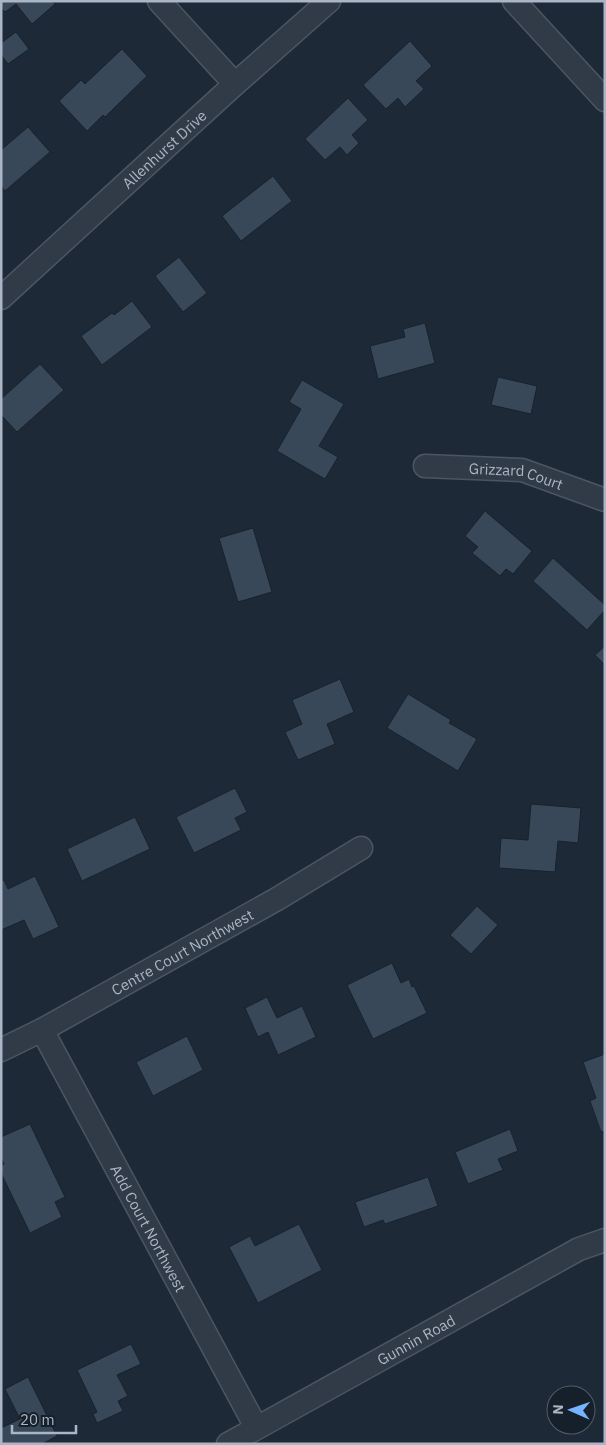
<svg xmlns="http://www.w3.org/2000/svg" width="606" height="1445" font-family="'IBM Plex Sans',sans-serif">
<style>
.building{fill:#384858;stroke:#18222d}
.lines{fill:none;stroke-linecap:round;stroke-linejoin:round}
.minor-casing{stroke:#4b5663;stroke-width:25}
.minor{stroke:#303b47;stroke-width:22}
.labels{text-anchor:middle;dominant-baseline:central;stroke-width:4.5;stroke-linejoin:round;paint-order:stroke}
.street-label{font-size:15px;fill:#aab6c5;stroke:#16202b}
</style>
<rect width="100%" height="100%" fill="#1d2937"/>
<!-- building -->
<path class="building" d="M1,1H53L55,4L32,24L16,4L5,12L1,8Z
M16,32L29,49L8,64L1,55V43Z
M410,41L432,66L416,81L424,89L405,107L398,98L386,109L363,85Z
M122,49L147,76L105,117L103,115L87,131L59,101L81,80L85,84Z
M348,98L368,120L352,135L359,143L347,155L340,147L325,160L305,139Z
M28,127L50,152L5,191L1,186V150Z
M273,176L292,201L241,241L222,216Z
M179,257L207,293L183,312L155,276Z
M132,301L152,327L102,365L81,336L112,313L114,315Z
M425,323L435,363L378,379L370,346L405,337L403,329Z
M40,364L64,390L17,432L1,415V399Z
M498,377L537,386L531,414L491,405Z
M302,380L344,404L319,446L338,457L325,479L277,451L301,409L289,402Z
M485,511L532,551L513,574L506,569L500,576L472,553L478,547L465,536Z
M253,528L272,592L238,602L219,538Z
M553,558L605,605V610L587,630L533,581Z
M605,646V665L595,655Z
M340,679L354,712L327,724L335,744L298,760L285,732L302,724L292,700Z
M408,694L451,720L449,723L477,739L458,771L387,728Z
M235,788L247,812L235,818L241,830L194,853L176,817Z
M531,804L581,808L578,843L558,841L555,872L499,868L501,838L528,840Z
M135,817L150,849L82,881L67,849Z
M35,876L59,927L33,939L24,920L1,930V881L4,880L8,889Z
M477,906L498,925L471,954L450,935Z
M392,963L401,983L409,979L412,987L414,986L427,1013L373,1039L347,985Z
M267,997L277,1018L302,1006L316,1037L278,1055L268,1032L258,1037L245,1008Z
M187,1036L203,1070L153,1096L136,1062Z
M605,1054V1131L601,1132L590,1101L596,1098L583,1062Z
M30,1124L65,1197L55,1202L62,1217L30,1233L1,1173V1166L4,1164L1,1158V1137Z
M510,1129L518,1151L498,1159L503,1170L468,1184L455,1152Z
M428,1177L438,1206L385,1224L383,1220L364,1227L355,1202Z
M299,1224L322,1270L258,1303L229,1247L250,1236L255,1246Z
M131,1344L141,1364L117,1375L128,1396L118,1401L123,1411L97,1423L93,1414L97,1412L77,1370Z
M28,1377L57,1436L42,1444H1V1428L20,1419L5,1389Z"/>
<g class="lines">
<defs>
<g id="minor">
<path d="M159,1L235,84"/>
<path d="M514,1L605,100"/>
<path id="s1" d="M1,298L235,84L329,1"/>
<path id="s2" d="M425,466L522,470L605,500"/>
<path id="s3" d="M42,1030L256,1427"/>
<path id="s4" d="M1,1050L42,1030L277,899L361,848"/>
<path id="s5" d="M228,1444L579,1249L605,1240"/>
</g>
</defs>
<!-- minor casing -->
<use href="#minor" class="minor-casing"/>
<!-- minor -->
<use href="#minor" class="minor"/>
</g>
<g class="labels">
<!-- street labels -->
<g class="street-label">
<text stroke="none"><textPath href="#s1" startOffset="221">Allenhurst Drive</textPath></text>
<text stroke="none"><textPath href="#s2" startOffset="92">Grizzard Court</textPath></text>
<text stroke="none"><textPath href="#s4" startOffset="206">Centre Court Northwest</textPath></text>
<text stroke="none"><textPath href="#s3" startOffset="225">Add Court Northwest</textPath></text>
<text stroke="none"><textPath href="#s5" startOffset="215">Gunnin Road</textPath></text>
</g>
</g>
<!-- border -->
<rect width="606" height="1445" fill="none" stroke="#aab6c5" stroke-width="5"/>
<!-- north arrow -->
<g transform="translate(571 1410) rotate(272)"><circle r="24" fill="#16202b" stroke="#515c69"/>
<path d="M0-4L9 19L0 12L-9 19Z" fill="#75b2ff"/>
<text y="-8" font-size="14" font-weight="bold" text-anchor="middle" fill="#aab6c5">N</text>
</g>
<!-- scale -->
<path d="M12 1425v8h64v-8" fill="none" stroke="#aab6c5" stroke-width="2.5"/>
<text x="20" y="1425" font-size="15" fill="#aab6c5" stroke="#16202b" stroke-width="4" paint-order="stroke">20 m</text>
</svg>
